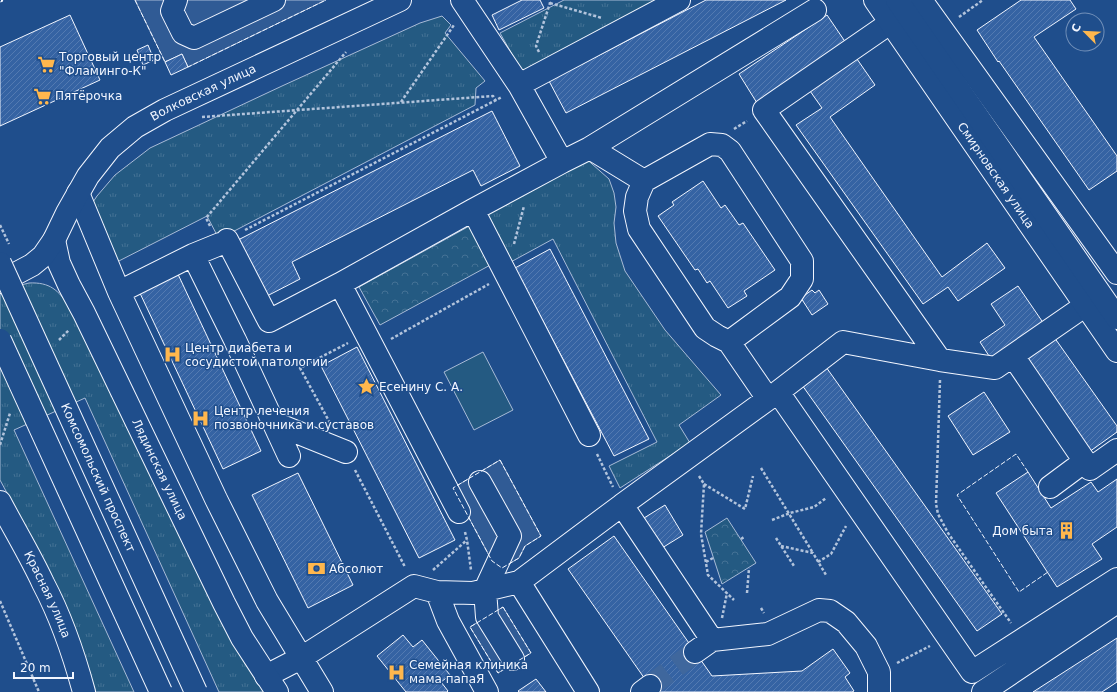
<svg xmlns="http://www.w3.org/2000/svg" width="1117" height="692" font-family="'DejaVu Sans',sans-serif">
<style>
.grass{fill:url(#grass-tufts);stroke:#a8bbd7}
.park{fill:url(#park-crowns);stroke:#a8bbd7}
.pitch{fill:#245a82;stroke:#a8bbd7}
.parking{fill:#305b95;stroke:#a8bbd7}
.building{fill:url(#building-hatch);stroke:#f2f6ff}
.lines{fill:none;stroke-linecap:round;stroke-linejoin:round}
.minor-tunnel{stroke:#3f679d;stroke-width:22;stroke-dasharray:22 11;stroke-linecap:butt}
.minor-casing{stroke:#f2f6ff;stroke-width:24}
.major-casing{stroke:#f2f6ff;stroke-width:24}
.path{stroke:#b3c4dc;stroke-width:2.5;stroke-dasharray:3 2;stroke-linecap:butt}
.minor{stroke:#1f4e8c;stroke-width:22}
.major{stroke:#1f4e8c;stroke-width:22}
.rail-casing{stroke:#f2f6ff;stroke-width:4.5}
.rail{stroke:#1f4e8c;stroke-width:3;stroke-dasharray:9;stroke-linecap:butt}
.major-bridge-casing{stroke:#f2f6ff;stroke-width:24;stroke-linecap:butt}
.path-bridge{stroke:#b3c4dc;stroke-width:2.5;stroke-dasharray:3 2;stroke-linecap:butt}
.major-bridge{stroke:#1f4e8c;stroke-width:22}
.fence{stroke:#f2f6ff;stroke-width:1;stroke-dasharray:5 2;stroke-linecap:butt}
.labels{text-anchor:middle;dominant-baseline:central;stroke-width:3;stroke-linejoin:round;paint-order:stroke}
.poi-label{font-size:12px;fill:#f2f6ff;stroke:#1f4e8c;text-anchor:start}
.street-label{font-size:12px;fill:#f2f6ff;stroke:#1f4e8c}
</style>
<defs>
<pattern id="grass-tufts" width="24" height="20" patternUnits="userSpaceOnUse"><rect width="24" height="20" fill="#245a82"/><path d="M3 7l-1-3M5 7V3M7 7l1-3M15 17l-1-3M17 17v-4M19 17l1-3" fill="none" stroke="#447295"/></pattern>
<pattern id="park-crowns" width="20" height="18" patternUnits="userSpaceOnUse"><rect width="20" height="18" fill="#245a82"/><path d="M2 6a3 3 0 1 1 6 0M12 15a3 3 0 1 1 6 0" fill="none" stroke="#447295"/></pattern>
<pattern id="building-hatch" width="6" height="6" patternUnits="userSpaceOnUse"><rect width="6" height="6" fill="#3563a3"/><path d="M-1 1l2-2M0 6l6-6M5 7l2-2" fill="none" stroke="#537ab1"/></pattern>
</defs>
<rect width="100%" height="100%" fill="#1f4e8c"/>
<!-- grass -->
<path class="grass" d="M564,0H656L522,72L500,33Z
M442,16L451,25L445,33L485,81L476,88L475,105L219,239L207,216L111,265L87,211L97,196L115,175L150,148L282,86L420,23Z
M583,156L609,179L614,193L616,207L614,223L616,243L625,271L665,330L721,395L679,425L690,443L620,488L609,466L657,442L553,239L507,264L480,211Z
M29,283C50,282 58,290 70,307L265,692H219L85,398L14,430L134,692H94L53,578L0,480V294L17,286Z"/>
<!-- park -->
<path class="park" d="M473,224L494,263L380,325L359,287Z
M727,518L756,563L722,584L705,532Z"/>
<!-- pitch -->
<path class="pitch" d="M483,352L513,410L474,430L444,372Z"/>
<!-- parking -->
<path class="parking" d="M135,0H326L188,67L182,54L165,62Z
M500,460L541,536L525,546L519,558L502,568L492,561L453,488Z
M503,607L531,653L498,673L470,627Z"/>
<!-- building -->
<path class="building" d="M522,0H540L544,8L499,30L492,15Z
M706,0H786L566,113L549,81Z
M1021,0H1070L1076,9L1034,37L1117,156V171L1089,190L999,61L998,62L977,30Z
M70,15L100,80L0,126V47Z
M827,15L846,43L757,103L739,74Z
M148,45L154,60L143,65L137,50Z
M182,54L188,67L171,75L165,62Z
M857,59L875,85L830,117L942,277L987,243L1005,268L958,301L948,287L923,304L796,125L822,108L810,91Z
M492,111L520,166L481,186L473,170L292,262L300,279L267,296L238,240Z
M703,181L721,208L725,205L739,225L743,223L775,270L744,291L747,296L728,308L710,281L707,283L698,269L695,270L658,216L674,205L672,202Z
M550,249L649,439L614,456L515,268Z
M176,270L261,451L223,469L138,289Z
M1018,286L1044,324L991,359L980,342L1005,325L991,304Z
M812,290L815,293L819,290L828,304L812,315L801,298Z
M1054,337L1117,426V432L1089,452L1023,358Z
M357,347L455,540L419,558L321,366Z
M826,367L1002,614L977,631L802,385Z
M984,392L1010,432L973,455L948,416Z
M1028,472L1051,508L1091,482L1098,492L1117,479V527L1092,544L1102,559L1057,587L996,493Z
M298,473L353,585L308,608L252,495Z
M665,505L683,535L662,548L644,518Z
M614,536L712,676L802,671L833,649L850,673L845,677L854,691L852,692H654L568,569Z
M403,635L413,647L422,640L450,675L441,682L448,691L447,692H406L377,656Z
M1117,638V682L1102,692H1033Z
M536,679L546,692H519L518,691Z"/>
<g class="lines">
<!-- minor-tunnel -->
<path class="minor-tunnel" d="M650,686L695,652"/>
<defs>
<path id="minor" d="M176,0L172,11L183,33L194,38L274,0
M462,0L519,85L562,162L590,148L644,181L637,197L635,211L639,229L705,328L717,336L729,342L768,399L622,505L712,640L768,634L819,610L830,611L846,622L866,646L879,672V692
M921,0L1117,273
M890,23L764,110L940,360
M519,85L679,0
M590,148L815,10
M644,181L710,144L722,145L730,151L802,261V279L790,297L729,342
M78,193L119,292L193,255L220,244
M473,210L589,435
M227,240L269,321L340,284
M193,255L235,340L289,456
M119,292L216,499L267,601L322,692
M1013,356L1090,469L1117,450
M778,392L972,672L1117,579
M768,399L778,392L843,342L940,360L995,368L1086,305
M274,423L346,452
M480,482L510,536L485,590L487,617L513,659
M1050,487L1085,461
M459,512L340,284L473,210L562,162
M519,582L622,505
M437,592L448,621L487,692
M695,652L712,640
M266,676L301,658L414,586L437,592L473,593L519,582L588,692
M642,692L650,686
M983,692L1117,602"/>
<g id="major">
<path id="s1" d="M875,0L1117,351"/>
<path d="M897,0L1117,318"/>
<path id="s2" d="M54,240L59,263L69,285L84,313L224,603L242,638L277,692"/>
<path id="s3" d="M0,282L32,265L43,256L54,240L67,213L88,176L110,148L135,127L165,110L400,0"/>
<path id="s4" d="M0,502C14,529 30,555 43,583C61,617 74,655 84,692"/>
</g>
</defs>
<!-- minor casing -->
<use href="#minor" class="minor-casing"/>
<!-- major casing -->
<use href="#major" class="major-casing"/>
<!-- path -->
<path class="path" d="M550,3L602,18
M959,17L983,0
M539,52L536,46L550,3L549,0
M401,102L454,25
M202,117L493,96L496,101
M734,129L747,121
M210,226L206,218L346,52
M245,230L502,97
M514,244L524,206
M391,339L489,284
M59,340L69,330
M940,380L936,504L938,514L948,533L1011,623
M330,423L300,368L348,343
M0,445L10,413
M597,454L613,487
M761,468L813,553
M355,470L405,567
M699,476L704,484L701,534L708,575L734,600
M704,484L745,509L753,476
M772,520L790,513L814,507L826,498
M465,532L467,540L471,570
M776,538L794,566
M741,539L744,537
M781,546L813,553L826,575
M706,562L713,558
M818,562L831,554L846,526
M433,570L467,540
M747,593L749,568
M0,601L39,692
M761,608L764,613
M722,618L727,593
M897,663L930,646"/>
<!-- minor -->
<use href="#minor" class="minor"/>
<!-- major -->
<use href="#major" class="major"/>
<defs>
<path id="rail" d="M0,0H1"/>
</defs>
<!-- rail casing -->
<use href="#rail" class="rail-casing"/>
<!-- rail -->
<use href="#rail" class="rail"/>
<defs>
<g id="major-bridge">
<path id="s5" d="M0,263L196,692"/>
<path d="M0,340L161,692"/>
</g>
</defs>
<!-- major-bridge casing -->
<use href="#major-bridge" class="major-bridge-casing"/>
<!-- path-bridge -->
<path class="path-bridge" d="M0,225L9,244"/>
<!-- major-bridge -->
<use href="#major-bridge" class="major-bridge"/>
<!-- fence -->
<path class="fence" d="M135,0L165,62L167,61
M188,66V67L326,0
M500,460L541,536L525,546L519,558L502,568L492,561L453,488Z
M1028,472L1016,454L957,495L1019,592L1048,572
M503,607L531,653L498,673L470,627Z"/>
</g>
<!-- icons -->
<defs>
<symbol id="supermarket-bare" viewBox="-9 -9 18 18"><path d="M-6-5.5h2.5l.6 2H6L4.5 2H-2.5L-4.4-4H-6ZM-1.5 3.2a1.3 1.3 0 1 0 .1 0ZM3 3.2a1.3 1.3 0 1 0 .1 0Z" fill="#ffb74d" stroke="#1f4e8c" stroke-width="2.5" paint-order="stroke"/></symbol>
<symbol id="hospital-bare" viewBox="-9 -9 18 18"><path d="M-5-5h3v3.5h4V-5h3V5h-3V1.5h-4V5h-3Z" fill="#ffb74d" stroke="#1f4e8c" stroke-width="2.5" paint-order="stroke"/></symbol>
<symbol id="sight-bare" viewBox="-9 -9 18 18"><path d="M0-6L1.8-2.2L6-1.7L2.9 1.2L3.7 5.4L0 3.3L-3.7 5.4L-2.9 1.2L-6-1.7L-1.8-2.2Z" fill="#ffb74d" stroke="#1f4e8c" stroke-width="2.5" paint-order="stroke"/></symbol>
<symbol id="building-bare" viewBox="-9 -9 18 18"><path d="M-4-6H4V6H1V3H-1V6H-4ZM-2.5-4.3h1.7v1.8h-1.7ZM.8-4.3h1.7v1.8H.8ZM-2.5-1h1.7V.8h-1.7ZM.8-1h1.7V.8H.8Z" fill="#ffb74d" stroke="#1f4e8c" stroke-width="2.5" paint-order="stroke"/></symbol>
<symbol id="bank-bare" viewBox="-9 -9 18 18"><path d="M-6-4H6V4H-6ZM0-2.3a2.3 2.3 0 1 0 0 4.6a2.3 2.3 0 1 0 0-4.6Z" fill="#ffb74d" stroke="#1f4e8c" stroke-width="2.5" paint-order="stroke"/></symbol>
</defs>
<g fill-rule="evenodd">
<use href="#supermarket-bare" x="34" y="52" width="25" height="25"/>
<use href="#supermarket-bare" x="30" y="84" width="25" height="25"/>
<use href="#hospital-bare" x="160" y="342" width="25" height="25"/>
<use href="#sight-bare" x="354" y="374" width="25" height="25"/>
<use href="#hospital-bare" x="188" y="406" width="25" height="25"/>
<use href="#building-bare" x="1054" y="518" width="25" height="25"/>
<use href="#bank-bare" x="304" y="556" width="25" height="25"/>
<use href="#hospital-bare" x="384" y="660" width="25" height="25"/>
</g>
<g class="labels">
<!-- poi labels -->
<g class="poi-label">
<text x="59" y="57">Торговый центр<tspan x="59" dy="14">"Фламинго-К"</tspan></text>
<text x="55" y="96">Пятёрочка</text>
<text x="185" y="348">Центр диабета и<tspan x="185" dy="14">сосудистой патологии</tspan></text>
<text x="379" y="387">Есенину С. А.</text>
<text x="214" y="411">Центр лечения<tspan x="214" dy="14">позвоночника и суставов</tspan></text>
<text x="1053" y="531" text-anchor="end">Дом быта</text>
<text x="329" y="569">Абсолют</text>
<text x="409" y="665">Семейная клиника<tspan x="409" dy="14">мама папаЯ</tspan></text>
</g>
<!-- street labels -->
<g class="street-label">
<text stroke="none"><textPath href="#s3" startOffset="287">Волковская улица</textPath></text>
<text stroke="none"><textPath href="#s1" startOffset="213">Смирновская улица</textPath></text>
<text stroke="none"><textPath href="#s2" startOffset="253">Лядинская улица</textPath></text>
<text stroke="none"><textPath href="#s5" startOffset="236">Комсомольский проспект</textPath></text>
<text stroke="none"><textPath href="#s4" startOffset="104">Красная улица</textPath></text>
</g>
</g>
<!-- north arrow -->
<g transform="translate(1085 32) rotate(294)"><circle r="19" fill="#1f4e8c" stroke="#7391ba"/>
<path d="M0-3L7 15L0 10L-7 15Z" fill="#ffb74d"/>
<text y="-6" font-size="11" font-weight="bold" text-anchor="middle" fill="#f2f6ff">С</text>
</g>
<!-- scale -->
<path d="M14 672v6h59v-6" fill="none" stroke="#f2f6ff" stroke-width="2"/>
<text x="20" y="672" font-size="12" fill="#f2f6ff" stroke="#1f4e8c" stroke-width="3" paint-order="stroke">20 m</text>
</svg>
